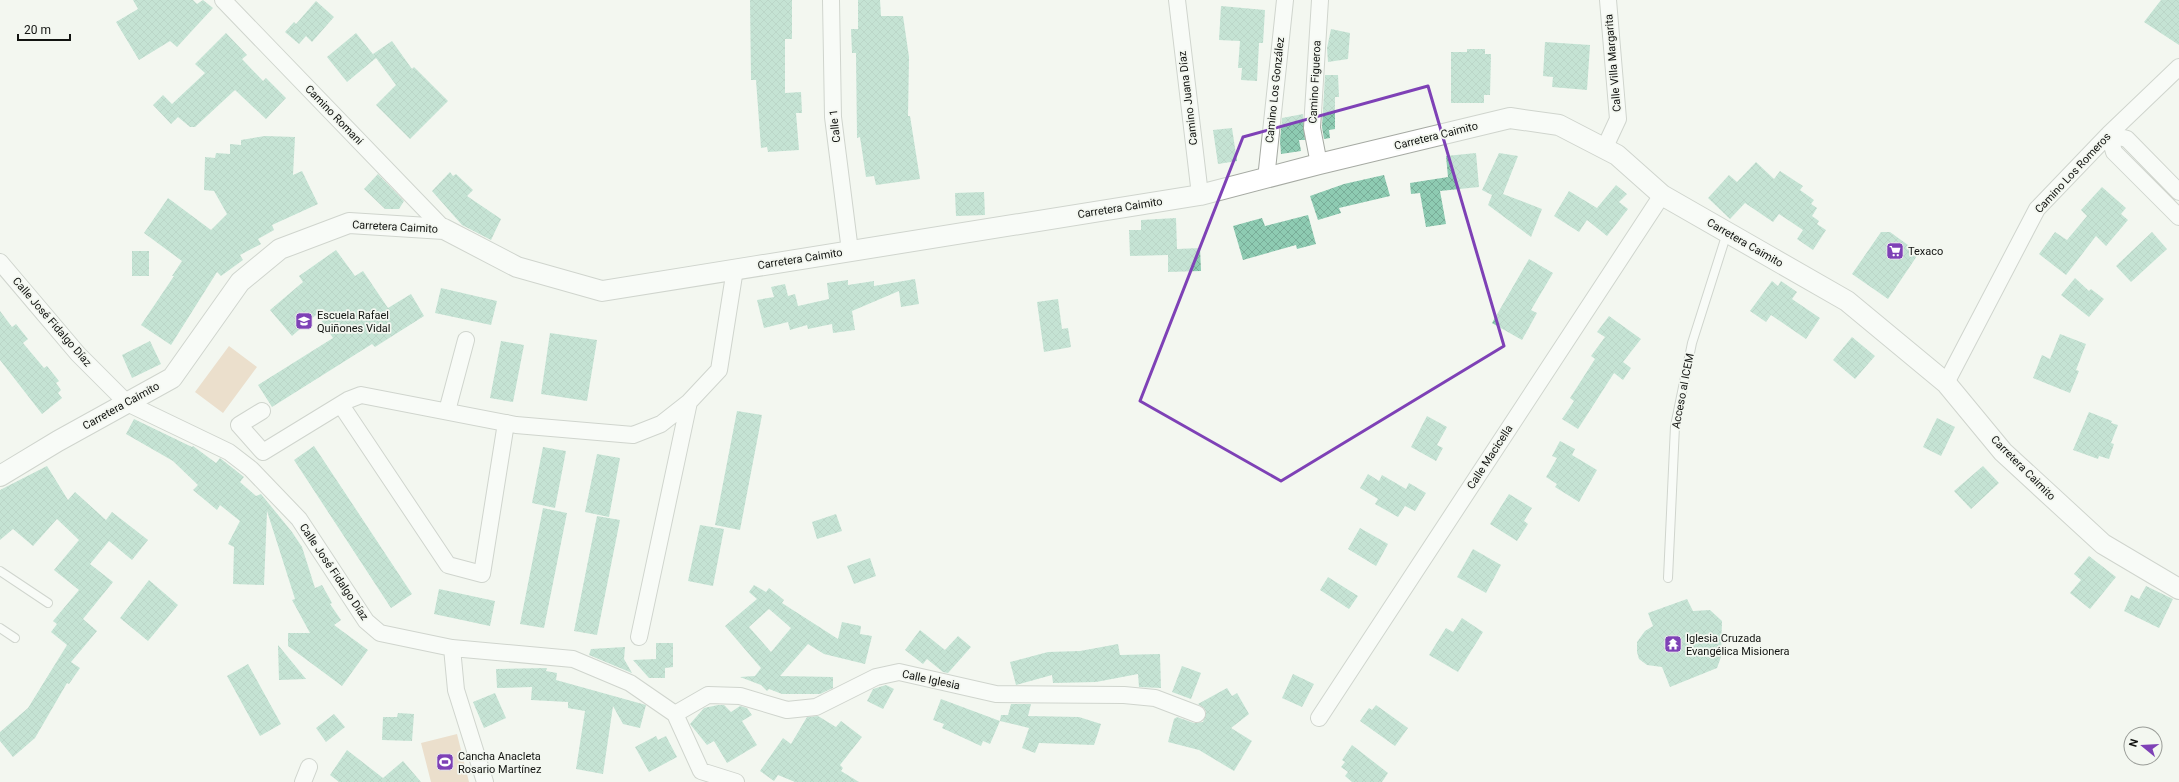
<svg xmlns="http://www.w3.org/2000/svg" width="2179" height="782" font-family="Roboto,sans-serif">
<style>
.park{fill:#e2c0a1}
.building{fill:url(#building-cross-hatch);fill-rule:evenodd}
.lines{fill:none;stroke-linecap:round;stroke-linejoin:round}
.service-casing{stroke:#a6aaa3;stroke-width:10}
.minor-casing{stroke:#a6aaa3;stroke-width:18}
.tertiary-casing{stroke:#a6aaa3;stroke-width:22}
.service{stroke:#fff;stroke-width:8}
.minor{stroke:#fff;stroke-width:16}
.tertiary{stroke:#fff;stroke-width:20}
.marked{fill:none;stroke:#7e41b6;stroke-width:3;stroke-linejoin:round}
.labels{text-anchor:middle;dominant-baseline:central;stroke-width:3.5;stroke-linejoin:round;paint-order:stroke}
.street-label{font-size:11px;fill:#121411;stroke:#f3f7f0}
.poi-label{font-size:11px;fill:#121411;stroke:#f3f7f0;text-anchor:start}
</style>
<defs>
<pattern id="building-cross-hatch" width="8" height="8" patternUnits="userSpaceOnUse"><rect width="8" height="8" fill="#8ecbb2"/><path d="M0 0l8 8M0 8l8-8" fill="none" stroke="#79ad98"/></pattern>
</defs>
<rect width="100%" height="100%" fill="#f3f7f0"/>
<!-- park -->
<path class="park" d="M229,346L257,367L223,413L195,392Z
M457,734L469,782H431L421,743Z"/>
<!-- building -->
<path class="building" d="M133,0H193L197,4L203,0L213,8L177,47L170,41L139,60L116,22L138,9Z
M750,0H792V39H785V93L801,92L802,113H796L799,150L768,152L767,147L761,148L756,80H751Z
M858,0H880L881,16H903L909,57L908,116H910L920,179L876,185L874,176L866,177L860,137L857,138L856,53H852L851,29H858Z
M2161,0H2179V45L2144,22Z
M316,1L334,17L312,42L306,36L299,44L285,32L294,22L296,24Z
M1221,6L1265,10L1263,43H1259L1257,81L1241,80L1242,68H1238L1240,41L1219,40Z
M1331,29L1350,33L1348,59L1328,62L1327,48Z
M226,33L247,55L242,59L263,81L266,78L286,98L266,119L235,90L195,127H190L178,117L171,124L153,105L163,95L172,104L205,73L195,64Z
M356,33L376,58L347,82L327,57Z
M392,41L412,69L414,67L448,101L410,139L376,105L396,85L373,54Z
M1545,42L1590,45L1587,90L1552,87L1553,77L1543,76Z
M1467,49H1485V54H1491L1490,95H1484V103H1451V52H1467Z
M1325,75H1338L1339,97H1335V129L1329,130L1330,138L1324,139L1322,127Z
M1303,114L1305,140H1299L1301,151L1281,154L1280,141L1282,118Z
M1232,128L1237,161L1218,164L1213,130Z
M265,136L295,137L293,175L302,171L318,204L272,225L274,230L258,239L261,244L240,255L243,260L221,276L217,272L171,345L141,325L174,276H172L182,261L144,233L168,198L211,230L227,214L214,191L204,190L205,157L215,158L216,153L230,154V144L241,145V140Z
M1476,153L1479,187L1440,191L1446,224L1426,227L1420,193L1411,194L1410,183L1448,177L1446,156Z
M1499,153L1518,156L1503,194L1542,209L1531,237L1488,205L1492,195L1482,190Z
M1756,162L1774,179L1780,171L1803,186L1800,190L1814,200L1811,204L1817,208L1812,216L1819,221L1817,224L1826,230L1813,250L1797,239L1803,230L1779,214L1773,222L1745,203L1730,219L1708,198L1729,175L1737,182Z
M450,172L453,176L456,174L473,190L467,196L501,219L491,240L462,225L432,191Z
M378,174L404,201L399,209H385L364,189Z
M1384,175L1390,196L1339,208L1341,213L1318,220L1310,196L1344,184Z
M1616,185L1627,194L1619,202L1628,209L1607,236L1587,220L1579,232L1554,216L1569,191L1597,208Z
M2102,187L2126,208L2121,214L2128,220L2106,246L2096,236L2066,275L2039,254L2055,232L2067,240L2087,216L2081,210Z
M984,192L985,215L956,216L955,193Z
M1308,215L1316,244L1297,249L1296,245L1243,260L1233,226L1262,218L1265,226Z
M1176,218L1177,249L1200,248L1201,271L1168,272V255L1130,256L1129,230H1141V220Z
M1881,232H1890L1919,253L1888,299L1852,274Z
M2152,232L2167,249L2131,282L2116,266Z
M336,250L355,276L363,271L388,308L411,294L424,316L375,347L372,344L272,407L258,385L333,338L317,314L292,336L270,310L303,282L299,276Z
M132,251H149V276H132Z
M1529,259L1553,273L1531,310L1537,313L1522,340L1492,323Z
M2075,278L2089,291L2091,289L2104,299L2089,317L2061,295Z
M915,279L919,304L901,307L899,291L852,311L855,330L833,333L832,324L808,329L807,325L790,330L788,322L764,328L757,300L774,297L771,287L785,284L788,296L795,294L798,306L829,299L827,283L848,280V285L874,281V286Z
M1772,281L1778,286L1781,281L1797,292L1792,299L1820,318L1806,339L1771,315L1766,322L1750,311Z
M441,288L497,301L491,325L435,313Z
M1058,299L1062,329L1068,328L1071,347L1044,352L1037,302Z
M0,311L12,327L16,324L28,339L23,343L44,368L47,366L59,381L56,383L61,390L58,393L62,398L42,414L0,360Z
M1609,316L1641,339L1623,362L1631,368L1623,380L1614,373L1578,429L1562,419L1574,401L1570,398L1595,359L1591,356L1605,337L1597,332Z
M550,333L597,340L587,401L541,394Z
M2060,334L2086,344L2076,370L2079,371L2070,393L2033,378L2042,355L2050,359Z
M1852,337L1875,356L1855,379L1833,360Z
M150,341L161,364L132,378L122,355Z
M501,341L524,345L513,402L490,398Z
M737,411L762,415L740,530L715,525Z
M2089,412L2112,421L2111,423L2118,425L2111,443L2114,444L2109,459L2099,456L2098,459L2073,450Z
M1427,416L1447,427L1437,445L1443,448L1436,461L1411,447Z
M1937,418L1955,427L1941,456L1923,447Z
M134,419L192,447L193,446L216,463L220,458L244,477L240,482L256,496L261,494L292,532L302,547L315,588L322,585L332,603L330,604L341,620L334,625L368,650L342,686L288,646V633H310L292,600L295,599L267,511L264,585L233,584L234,547L228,544L240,521L220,505L217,510L193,490L198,485L173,461L126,434Z
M1560,441L1575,449L1572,455L1597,470L1579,502L1555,487L1557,484L1546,477L1557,458L1552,456Z
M314,446L412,594L391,608L294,460Z
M543,447L566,451L555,508L532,503Z
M597,454L620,458L609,517L585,512Z
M47,466L68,500L75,492L106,520L112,512L148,540L132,560L109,541L90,564L113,582L83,619L97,631L71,662L80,668L69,684L67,683L35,738L13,757L0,741V732L28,708L67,645L51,632L57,624L53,621L79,590L54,570L79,540L57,519L33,546L13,529L0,540V490Z
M1983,466L1999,483L1971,509L1954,491Z
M1368,474L1379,481L1382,475L1406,489L1409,483L1426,493L1415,511L1405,506L1398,517L1375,504L1378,499L1360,488Z
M1509,494L1532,508L1524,521L1528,524L1517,541L1490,524Z
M543,508L567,513L544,628L520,624Z
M836,514L842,531L817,539L812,522Z
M597,516L620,520L597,635L574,631Z
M700,525L724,529L713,586L688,581Z
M1360,528L1388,544L1376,566L1348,549Z
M1473,549L1501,565L1486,593L1457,577Z
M2089,556L2116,577L2090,609L2070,593L2081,580L2074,574Z
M870,558L876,576L854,584L847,566Z
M1328,577L1358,596L1349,609L1320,590Z
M149,580L178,605L148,641L120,618Z
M754,585L766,592L769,588L784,600L782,603L838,639L842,622L861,626L860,634L872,636L865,664L824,654L808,644L780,676L833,677V688L820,694H782L769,689L767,691L761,685L740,677L755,676L761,668L725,626L757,599L749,592ZM769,609L791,628L771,652L749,627Z
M2146,586L2173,599L2159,628L2124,611L2131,595L2139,599Z
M439,589L495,601L490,626L434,614Z
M1687,599L1693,611L1710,610L1722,621L1721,657L1717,668L1670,687L1662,667L1647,665L1639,659L1637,652V642L1645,631L1653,626L1648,613Z
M1462,618L1483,632L1458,672L1429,655L1446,628L1453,632Z
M920,630L945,650L958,636L971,647L948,673L943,672L927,659L923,664L905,650Z
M656,643H673V667L665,668V678H649L633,660L656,659Z
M1118,644L1120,655L1160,654L1161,688L1139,687L1138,674L1096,682L1053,683L1052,675L1016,685L1010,662L1048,652L1080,651Z
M278,645L306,679L279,680Z
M625,647L624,659L632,673L589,655L591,649Z
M248,664L281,724L260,736L227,676Z
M1182,666L1201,673L1191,699L1172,692Z
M547,668L546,671L557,673L556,680L646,705L640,728L623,724L613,706L603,774L576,769L585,711L568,708V702L531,700L532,687L497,688L496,669Z
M1293,674L1314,684L1302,707L1282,698Z
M886,685L894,689L883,709L867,701L873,689Z
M1227,688L1232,696L1237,693L1249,714L1231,728L1252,741L1234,771L1199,750L1168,742L1174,719L1177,717L1194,723L1203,722L1206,712L1204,708L1198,704Z
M495,693L506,718L484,728L473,702Z
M941,699L1000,721L990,744L983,741L981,746L942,728L944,724L933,720Z
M1011,704H1031L1028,716L1079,717L1101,724L1094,745L1039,743L1035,753L1022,748L1029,728L1000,721L1001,715H1008Z
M718,705H724L731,712L740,706L747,708L752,715L742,721L757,745L727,763L714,741L707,745L690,724L704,708Z
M1376,705L1408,728L1395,746L1360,721L1369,708L1372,710Z
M398,713L414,714L412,741L382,740L383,717H397Z
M334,714L345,727L326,742L316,728Z
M818,716L836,727L841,721L862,737L840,765L843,768L841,771L859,782H795L778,775L774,781L760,771L783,738L791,744L807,717Z
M656,736L658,740L666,736L677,757L649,772L635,747Z
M1352,745L1388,773L1382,782H1352L1345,776L1348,772L1341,767L1345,762L1342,760Z
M347,750L383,778L403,761L421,782H339L330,775Z"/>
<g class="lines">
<defs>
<path id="service" d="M0,571L48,603
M1668,578L1675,426L1692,343L1727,233
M0,628L15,638"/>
<path id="minor" d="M223,0L444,229
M831,0L833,117L850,251
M1177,0L1200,195
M2109,134L2114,152L2179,217
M2109,134L2127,139L2179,192
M1605,147L1618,119L1608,0
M1319,164L1312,128L1320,0
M1266,179L1285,0
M0,262L78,354L127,403L229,452L251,469L299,519L366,621L380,633L452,648L573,659L630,683L675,714L701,771L736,782
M1946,383L2037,209L2109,134L2179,67
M341,405L448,565L482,574L506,423
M262,411L239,425L263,452L348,400L361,395L516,425L633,435L661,424L689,402
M447,411L466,340
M639,637L689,402L719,370L735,269
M452,648L456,690L485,782
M675,714L708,695L740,696L787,710L816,707L876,677L899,672L996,694L1124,695L1155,698L1197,714
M1319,718L1662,195
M303,782L309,767"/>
<path id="tertiary" d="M0,476L58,441L172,378L240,282L280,249L349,223L444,229L517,267L602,291L1200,195L1319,164L1510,118L1559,125L1617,155L1662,195L1847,301L1946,383L2003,452L2103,544L2179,589"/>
</defs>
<!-- service casing -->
<use href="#service" class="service-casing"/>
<!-- minor casing -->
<use href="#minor" class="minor-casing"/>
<!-- tertiary casing -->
<use href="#tertiary" class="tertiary-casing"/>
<!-- service -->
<use href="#service" class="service"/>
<!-- minor -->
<use href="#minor" class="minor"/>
<!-- tertiary -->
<use href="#tertiary" class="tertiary"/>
</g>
<!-- marked area -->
<path d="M0 0H2179V782H0ZM1428,86L1504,346L1281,481L1140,401L1243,137Z" fill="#f3f7f0" fill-opacity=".55" fill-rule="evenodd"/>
<path class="marked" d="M1428,86L1504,346L1281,481L1140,401L1243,137Z"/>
<!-- icons -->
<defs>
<symbol id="supermarket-square" viewBox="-11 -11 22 22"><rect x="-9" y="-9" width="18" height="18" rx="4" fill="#7e41b6" stroke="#f3f7f0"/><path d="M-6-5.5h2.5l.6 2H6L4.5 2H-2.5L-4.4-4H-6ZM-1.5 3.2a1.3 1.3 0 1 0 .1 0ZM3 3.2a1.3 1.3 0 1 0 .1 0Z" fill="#fff"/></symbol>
<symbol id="school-square" viewBox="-11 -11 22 22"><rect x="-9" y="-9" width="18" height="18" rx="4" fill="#7e41b6" stroke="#f3f7f0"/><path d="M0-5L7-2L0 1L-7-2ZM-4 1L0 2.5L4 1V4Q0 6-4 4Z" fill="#fff"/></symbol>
<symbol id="temple-square" viewBox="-11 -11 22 22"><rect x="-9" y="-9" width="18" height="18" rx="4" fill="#7e41b6" stroke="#f3f7f0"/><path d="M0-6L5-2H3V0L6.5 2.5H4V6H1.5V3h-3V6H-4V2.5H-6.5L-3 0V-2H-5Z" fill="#fff"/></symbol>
<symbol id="stadium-square" viewBox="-11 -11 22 22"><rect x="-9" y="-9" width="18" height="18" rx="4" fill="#7e41b6" stroke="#f3f7f0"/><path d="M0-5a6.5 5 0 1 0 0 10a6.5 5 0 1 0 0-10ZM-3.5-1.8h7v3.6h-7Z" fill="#fff"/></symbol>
</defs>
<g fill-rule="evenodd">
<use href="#supermarket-square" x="1885" y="241" width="20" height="20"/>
<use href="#school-square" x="294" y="311" width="20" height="20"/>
<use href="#temple-square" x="1663" y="634" width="20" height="20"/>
<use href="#stadium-square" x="435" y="752" width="20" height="20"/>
</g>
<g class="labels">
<!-- street labels -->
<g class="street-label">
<text transform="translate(1613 63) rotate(-95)">Calle Villa Margarita</text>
<text transform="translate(1315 82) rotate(-87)">Camino Figueroa</text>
<text transform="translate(1275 90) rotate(-84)">Camino Los González</text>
<text transform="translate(1188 98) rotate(-97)">Camino Juana Díaz</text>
<text transform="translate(334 115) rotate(46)">Camino Romani</text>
<text transform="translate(835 126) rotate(-96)">Calle 1</text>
<text transform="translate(1436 136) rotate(-14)">Carretera Caimito</text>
<text transform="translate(2073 173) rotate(-47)">Camino Los Romeros</text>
<text transform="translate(1120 208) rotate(-9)">Carretera Caimito</text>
<text transform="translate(395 227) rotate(3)">Carretera Caimito</text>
<text transform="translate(1745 243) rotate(30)">Carretera Caimito</text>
<text transform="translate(800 259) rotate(-9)">Carretera Caimito</text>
<text transform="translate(52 322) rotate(49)">Calle José Fidalgo Díaz</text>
<text transform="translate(1683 391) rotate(-79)">Acceso al ICEM</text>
<text transform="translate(121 406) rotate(-29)">Carretera Caimito</text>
<text transform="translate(1490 457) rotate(-57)">Calle Macicella</text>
<text transform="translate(2023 468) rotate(45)">Carretera Caimito</text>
<text transform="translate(334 572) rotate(56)">Calle José Fidalgo Díaz</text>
<text transform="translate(931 680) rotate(12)">Calle Iglesia</text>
</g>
<!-- poi labels -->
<g class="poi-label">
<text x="1908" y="251">Texaco</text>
<text x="317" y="315">Escuela Rafael<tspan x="317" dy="13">Quiñones Vidal</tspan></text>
<text x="1686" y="638">Iglesia Cruzada<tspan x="1686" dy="13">Evangélica Misionera</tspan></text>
<text x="458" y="756">Cancha Anacleta<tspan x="458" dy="13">Rosario Martínez</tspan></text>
</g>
</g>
<!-- north arrow -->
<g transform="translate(2143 746) rotate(288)"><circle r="19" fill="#f3f7f0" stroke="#999c97"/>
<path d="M0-3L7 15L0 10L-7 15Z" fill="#7e41b6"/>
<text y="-6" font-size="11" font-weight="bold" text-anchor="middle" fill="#121411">N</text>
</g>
<!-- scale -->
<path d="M18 34v6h52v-6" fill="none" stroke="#121411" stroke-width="2"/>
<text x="24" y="34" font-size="12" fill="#121411" stroke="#f3f7f0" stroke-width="3" paint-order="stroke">20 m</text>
</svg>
